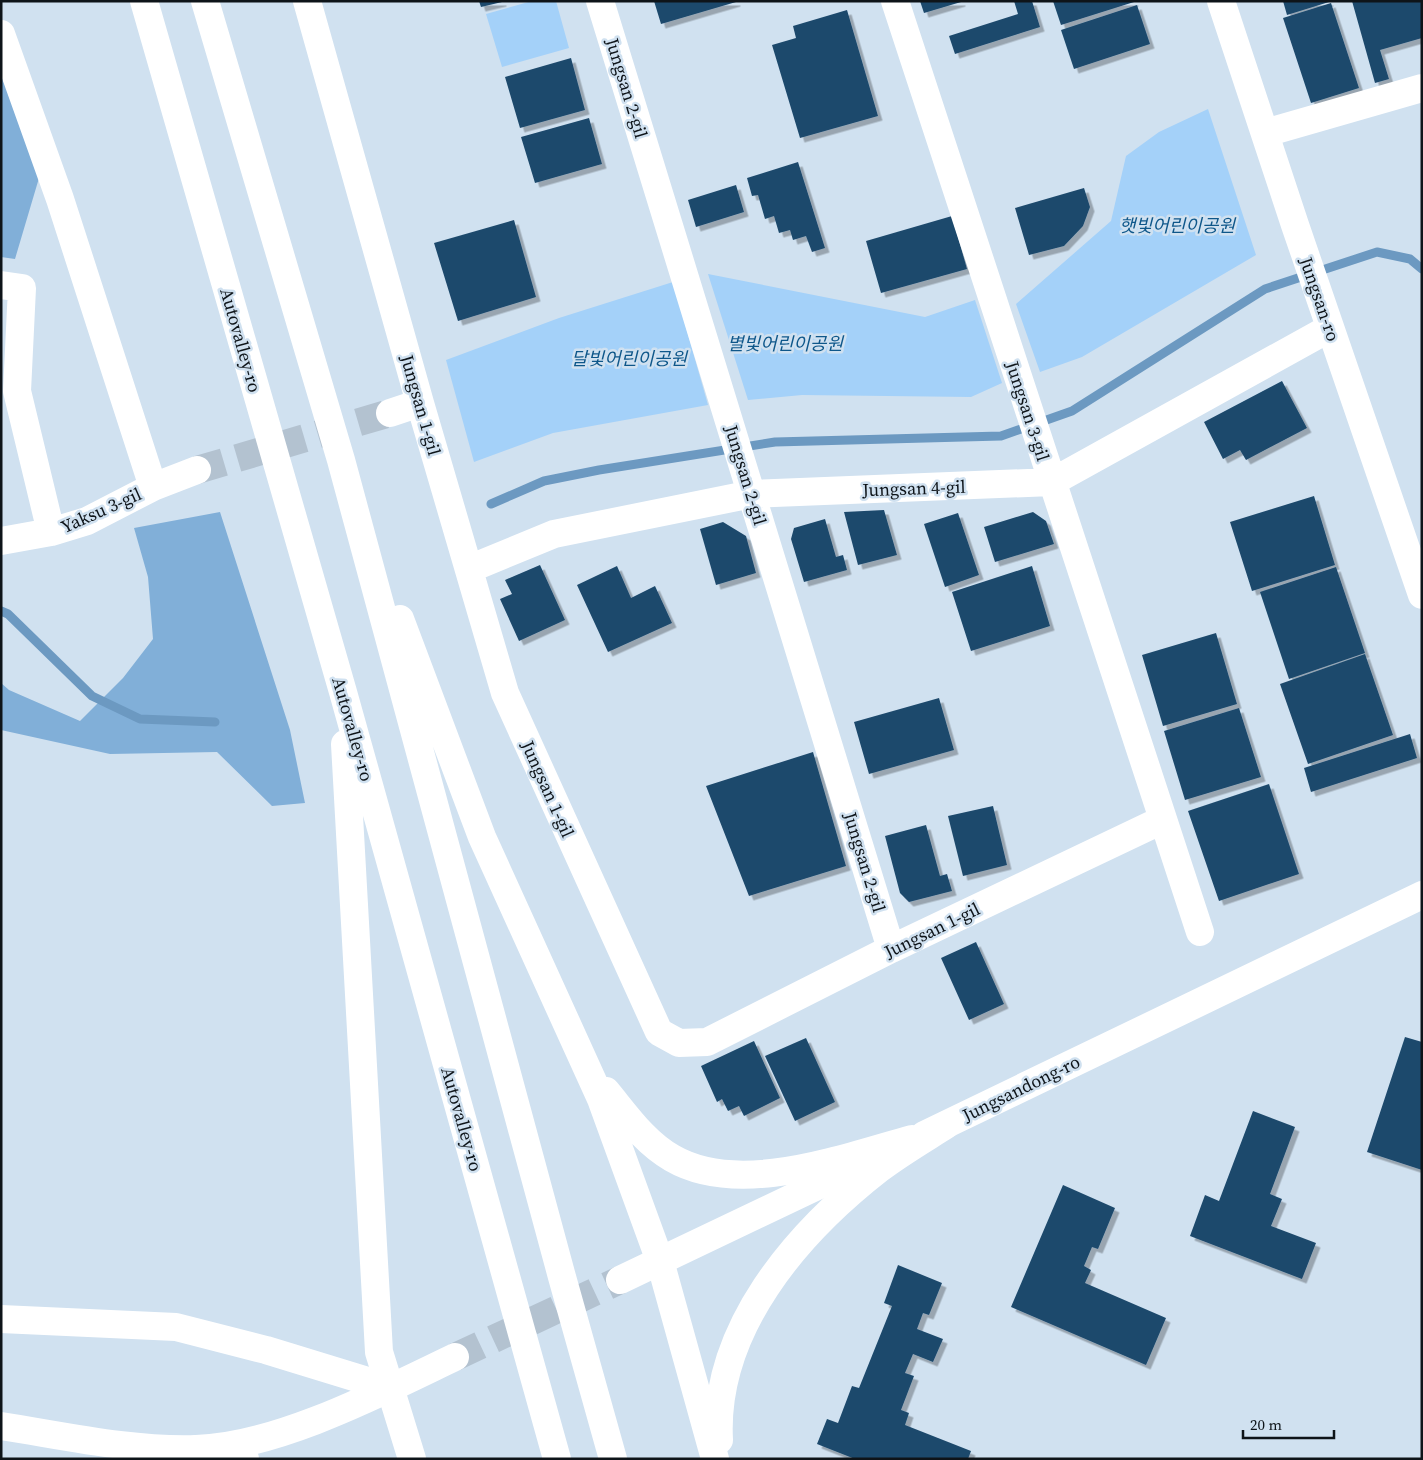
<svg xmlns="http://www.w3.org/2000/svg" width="1423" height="1460" font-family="'Source Serif 4','Noto Sans KR',serif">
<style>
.green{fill:#a4d1f9}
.forest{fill:#81afd8}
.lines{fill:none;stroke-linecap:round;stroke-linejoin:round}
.stream{stroke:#6c99c1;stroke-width:9}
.building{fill:#1d496c;filter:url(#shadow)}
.minor-tunnel{stroke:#b3c2d0;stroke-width:28;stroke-dasharray:28 14;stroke-linecap:butt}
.minor{stroke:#fff;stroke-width:28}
.highway{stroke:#fff;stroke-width:28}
.labels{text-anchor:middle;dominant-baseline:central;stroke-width:5;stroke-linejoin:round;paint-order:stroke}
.street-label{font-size:18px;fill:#0e1419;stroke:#d0e1f0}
.park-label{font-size:18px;font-style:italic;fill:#0e578a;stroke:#d0e1f0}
</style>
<defs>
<filter id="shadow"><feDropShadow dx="4.5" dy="4.5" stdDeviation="0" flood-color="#0004"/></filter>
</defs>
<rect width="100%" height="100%" fill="#d0e1f0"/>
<!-- green -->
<path class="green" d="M532,1H556L569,48L502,67L486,14Z
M1208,109L1256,255L1082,357L1040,372L1016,304L1111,221L1126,156L1159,132Z
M708,274L925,317L975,300L1002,383L971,397L802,395L748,400Z
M673,282L708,405L553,433L474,462L446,360L559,318Z"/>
<!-- forest -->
<path class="forest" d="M1,68L39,178L15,259L1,257Z
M220,512L290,730L305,803L272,806L217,752L110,754L1,730V683L9,690L80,721L123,678L153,639L148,577L134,528Z"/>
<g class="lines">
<!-- stream -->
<path class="stream" d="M491,504L544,481L599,470L775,442L1001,436L1072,411L1265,289L1377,252L1410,259L1422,269
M1,611L8,614L92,696L140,719L215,722"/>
</g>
<!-- building -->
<path class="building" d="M479,1H502V2L481,7Z
M654,1H736V2L661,24Z
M920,1H961V2L924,13Z
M1014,1H1032L1040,27L955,54L949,36L1018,14Z
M1053,1H1134V2L1061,25Z
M1283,1H1329V2L1287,15Z
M1352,1H1422V38L1380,50L1389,79L1375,83Z
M1331,3L1359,88L1311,103L1283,18Z
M1137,5L1150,44L1074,69L1061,30Z
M847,10L878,116L800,138L772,45L796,38L793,26Z
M571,58L585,110L520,128L505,77Z
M589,118L602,164L535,183L521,137Z
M798,162L825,248L812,252L806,236L793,240L790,230L779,233L774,216L765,219L758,195L752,196L747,178Z
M736,185L744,212L696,227L688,200Z
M1084,188L1090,207L1083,226L1064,246L1029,255L1015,208Z
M952,216L967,269L881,293L866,241Z
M514,220L536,297L458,321L434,243Z
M1282,381L1307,428L1246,460L1240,450L1223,459L1204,422Z
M1314,496L1335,565L1252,591L1230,522Z
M884,510L897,555L858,565L844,512Z
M1033,512L1046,521L1054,544L995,562L984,527Z
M958,513L979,575L945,587L924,524Z
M825,519L836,557L843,555L847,570L804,582L791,539L794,528Z
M723,522L746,536L756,573L716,585L700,529Z
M540,565L565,620L519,641L500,599L512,594L505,580Z
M617,566L631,598L655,586L672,623L608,652L577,585Z
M1032,566L1050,626L971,651L952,592Z
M1336,567L1365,653L1289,679L1260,592Z
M1216,633L1237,704L1163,726L1142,655Z
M1365,654L1393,735L1308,764L1280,684Z
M939,698L954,750L869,774L854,722Z
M1239,708L1261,777L1185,800L1164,731Z
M1410,734L1417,758L1311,792L1304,768Z
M813,752L846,866L749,896L706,786Z
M1269,784L1299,874L1219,901L1188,811Z
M993,806L1007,865L963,876L948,816Z
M926,825L940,876L947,874L952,891L909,902L900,893L885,836Z
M976,942L1004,1004L969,1020L941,958Z
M1405,1037L1422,1042V1170L1367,1152Z
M806,1038L835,1102L795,1121L765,1056Z
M754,1041L780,1098L744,1116L739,1106L728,1111L722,1099L717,1102L701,1066Z
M1253,1111L1295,1127L1270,1194L1282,1199L1271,1226L1316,1243L1302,1279L1190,1236L1205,1195L1219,1201Z
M1063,1185L1115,1208L1098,1249L1092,1247L1084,1266L1091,1270L1085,1283L1166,1318L1146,1365L1011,1307Z
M898,1265L942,1283L929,1315L923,1313L917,1329L943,1339L933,1362L913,1354L905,1373L914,1376L901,1410L909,1413L905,1425L971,1451L968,1459H855L817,1444L827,1419L838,1423L852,1386L859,1388L892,1306L884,1303Z"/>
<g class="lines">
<!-- minor-tunnel -->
<path class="minor-tunnel" d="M197,470L390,413
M455,1357L620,1280"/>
<!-- minor -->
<path class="minor" d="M307,1L420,403L505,693L659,1032L679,1043L707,1042L891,949L1162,820
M600,1L891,949
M895,1L1200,932
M1221,1L1295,225L1422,595
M1,34L60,199L153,487
M1265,133L1422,88
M1,285L22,288L17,391L51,532
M390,413L420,403
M1,541L51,532L87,521L153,487L197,470
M469,569L554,534L752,494L1052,482L1330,328
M924,1135L1422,895
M620,1280L880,1156
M1,1319L176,1327L266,1350L390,1388
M1,1426C65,1436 131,1451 196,1449C277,1447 382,1392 455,1357"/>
<!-- highway -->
<path class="highway" d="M144,1L343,692L557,1459
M205,1L341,460L562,1277L613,1459
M400,619L482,837L601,1099L660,1261L715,1459
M345,744L379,1352L412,1459
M606,1091C626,1115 644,1142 672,1158C739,1197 842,1158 912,1139
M719,1440C713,1329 797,1233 879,1169C900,1153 924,1139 946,1125
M197,1449L245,1459"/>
</g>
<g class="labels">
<!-- street labels -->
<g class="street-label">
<text transform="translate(627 88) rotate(73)">Jungsan 2-gil</text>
<text transform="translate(1320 299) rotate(71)">Jungsan-ro</text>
<text transform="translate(241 340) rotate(74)">Autovalley-ro</text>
<text transform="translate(421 405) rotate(74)">Jungsan 1-gil</text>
<text transform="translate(1028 411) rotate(72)">Jungsan 3-gil</text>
<text transform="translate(746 475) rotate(73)">Jungsan 2-gil</text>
<text transform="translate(914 488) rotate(-2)">Jungsan 4-gil</text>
<text transform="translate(101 510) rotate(-24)">Yaksu 3-gil</text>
<text transform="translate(353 729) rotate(74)">Autovalley-ro</text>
<text transform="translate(548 789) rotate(66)">Jungsan 1-gil</text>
<text transform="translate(865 862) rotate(73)">Jungsan 2-gil</text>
<text transform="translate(932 930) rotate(-26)">Jungsan 1-gil</text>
<text transform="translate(1021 1088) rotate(-26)">Jungsandong-ro</text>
<text transform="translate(462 1119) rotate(74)">Autovalley-ro</text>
</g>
<!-- park labels -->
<g class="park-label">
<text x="1177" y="225">햇빛어린이공원</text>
<text x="785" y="343">별빛어린이공원</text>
<text x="629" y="358">달빛어린이공원</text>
</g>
</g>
<!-- border -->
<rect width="1423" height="1460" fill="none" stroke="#0e1419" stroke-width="5"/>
<!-- scale -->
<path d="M1243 1430v8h91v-8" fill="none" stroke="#0e1419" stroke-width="2.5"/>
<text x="1250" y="1430" font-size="15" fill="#0e1419" stroke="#d0e1f0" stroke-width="4" paint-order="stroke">20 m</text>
</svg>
